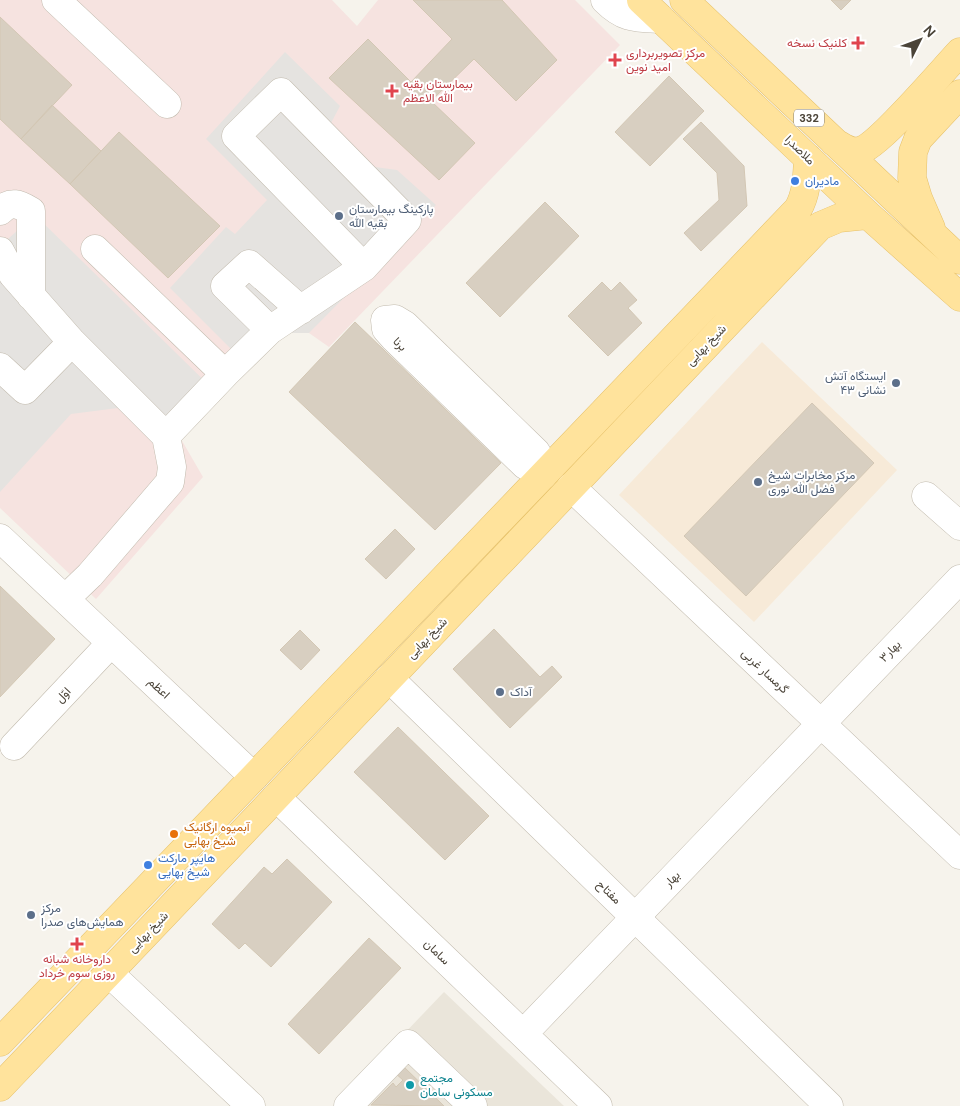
<svg xmlns="http://www.w3.org/2000/svg" width="960" height="1106" font-family="'DM Sans',Vazirmatn,sans-serif">
<style>
.residential{fill:#eae5da}
.commercial{fill:#f7ead8}
.medical{fill:#f6e3e0}
.parking{fill:#e5e3e0}
.building{fill:#d8cfc1;stroke:#d3c7b4}
.lines{fill:none;stroke-linecap:round;stroke-linejoin:round}
.minor-casing{stroke:#c2bbae;stroke-width:29}
.major-casing{stroke:#e6c16a;stroke-width:29}
.minor{stroke:#fff;stroke-width:28}
.major{stroke:#ffe39c;stroke-width:28}
.health-dot{fill:#e0444e;stroke:#fff;stroke-width:2}
.shop-dot{fill:#3f7fe0;stroke:#fff;stroke-width:2}
.service-dot{fill:#5c6f8a;stroke:#fff;stroke-width:2}
.food-dot{fill:#e8710a;stroke:#fff;stroke-width:2}
.culture-dot{fill:#0f9aa8;stroke:#fff;stroke-width:2}
.labels{text-anchor:middle;dominant-baseline:central;stroke-width:4;stroke-linejoin:round;paint-order:stroke}
.shield{fill:#fff;stroke:#817c74;stroke-width:1}
.shield-label{font-size:11px;font-weight:bold;fill:#4b4439}
.health-label{font-size:12px;fill:#be3a42;stroke:#fff;text-anchor:start}
.street-label{font-size:12px;fill:#4b4439;stroke:#fff}
.shop-label{font-size:12px;fill:#366cbe;stroke:#fff;text-anchor:start}
.service-label{font-size:12px;fill:#4e5e75;stroke:#fff;text-anchor:start}
.food-label{font-size:12px;fill:#c56008;stroke:#fff;text-anchor:start}
.culture-label{font-size:12px;fill:#0d838f;stroke:#fff;text-anchor:start}
</style>
<rect width="100%" height="100%" fill="#f6f3ec"/>
<!-- residential -->
<path class="residential" d="M444,992L564,1106H335Z"/>
<!-- commercial -->
<path class="commercial" d="M762,342L897,470L754,622L619,495Z"/>
<!-- medical -->
<path class="medical" d="M0,0H332L357,26L378,0H575L620,45L329,347L309,333H283L181,439L203,477L96,599L0,508Z"/>
<!-- parking -->
<path class="parking" d="M285,52L340,106L331,123L351,149L375,167L397,170L436,205L309,333H283L250,368L170,288L226,227L235,234L267,200L206,139Z
M35,215L220,396L165,455L118,408L71,414L0,492V246Z"/>
<!-- building -->
<path class="building" d="M413,0H502L557,60L516,101L474,59L431,101L475,143L439,180L329,78L368,39L411,82L452,39Z
M831,0H851L841,10Z
M0,17L72,85L21,139L0,119Z
M669,76L704,111L650,166L615,132Z
M52,105L101,151L70,184L21,139Z
M701,122L744,166L747,206L701,251L684,233L719,200L717,173L683,139Z
M119,132L220,226L168,278L70,184Z
M545,202L579,236L500,317L466,283Z
M602,282L611,291L620,282L637,300L628,308L642,323L608,356L568,316Z
M355,322L501,463L435,530L289,392Z
M812,403L874,463L746,596L684,536Z
M395,529L415,549L386,579L365,559Z
M0,586L55,639L0,697Z
M494,629L540,677L552,666L562,677L510,728L453,669Z
M300,630L320,650L301,670L280,650Z
M398,727L489,816L445,860L354,772Z
M287,859L332,902L271,967L245,943L239,949L212,924L264,867L272,874Z
M369,938L401,968L319,1054L288,1024Z
M402,1065L444,1106L371,1105L393,1083L396,1087L403,1080L395,1073Z"/>
<g class="lines">
<defs>
<path id="minor" d="M56,0L167,104
M605,0C624,19 635,18 661,19
M281,92L407,220L364,267L236,136Z
M0,211C11,200 19,204 31,211V296
M95,249L225,374L166,436
M0,251L13,275L72,342
M270,330L225,286L249,264L301,310
M0,367L25,390L72,342L166,436L172,467L170,482L90,575L65,599
M225,374L270,330L364,267
M543,475L525,465L394,338L386,329L385,320L395,319L405,325L536,452L547,470
M571,487L960,855
M926,496L960,526
M0,538L254,777
M389,678L829,1106
M14,746L111,643
M276,797L598,1106
M109,973L251,1106
M523,1034L960,579
M348,1106L408,1044L473,1106"/>
<path id="major" d="M641,0L868,215L960,297
M684,0L960,260
M834,142C842,146 849,153 859,151C878,147 942,71 960,52
M931,228L918,198L912,178L913,152L918,139L960,94
M0,1042L798,209C807,193 807,176 808,158
M0,1087L820,226L839,218L868,215"/>
</defs>
<!-- minor casing -->
<use href="#minor" class="minor-casing"/>
<!-- major casing -->
<use href="#major" class="major-casing"/>
<!-- minor -->
<use href="#minor" class="minor"/>
<!-- major -->
<use href="#major" class="major"/>
</g>
<!-- markers -->
<g class="health-dot">
<path d="M855.5 35.5h5v5h5v5h-5v5h-5v-5h-5v-5h5z"/>
<path d="M612.5 52.5h5v5h5v5h-5v5h-5v-5h-5v-5h5z"/>
<path d="M389.5 83.5h5v5h5v5h-5v5h-5v-5h-5v-5h5z"/>
<path d="M74.5 936.5h5v5h5v5h-5v5h-5v-5h-5v-5h5z"/>
</g>
<g class="shop-dot">
<circle cx="795" cy="181" r="5"/>
<circle cx="148" cy="865" r="5"/>
</g>
<g class="service-dot">
<circle cx="339" cy="216" r="5"/>
<circle cx="896" cy="383" r="5"/>
<circle cx="758" cy="482" r="5"/>
<circle cx="500" cy="692" r="5"/>
<circle cx="31" cy="915" r="5"/>
</g>
<circle class="food-dot" cx="174" cy="834" r="5"/>
<circle class="culture-dot" cx="410" cy="1085" r="5"/>
<g class="labels">
<!-- shield labels -->
<rect class="shield" x="794" y="109.5" width="30" height="17" rx="4"/>
<g class="shield-label">
<text x="809" y="118">332</text>
</g>
<!-- health labels -->
<g class="health-label">
<text x="847" y="43" text-anchor="end">کلنیک نسخه</text>
<text x="626" y="53">مرکز تصویربرداری<tspan x="626" dy="14">امید نوین</tspan></text>
<text x="403" y="84">بیمارستان بقیه<tspan x="403" dy="14">الله الاعظم</tspan></text>
<text x="77" y="959" text-anchor="middle">داروخانه شبانه<tspan x="77" dy="14">روزی سوم خرداد</tspan></text>
</g>
<!-- street labels -->
<g class="street-label">
<text transform="translate(800 150) rotate(44)">ملاصدرا</text>
<text transform="translate(400 344) rotate(45)">برنا</text>
<text transform="translate(706 345) rotate(-46)">شیخ بهایی</text>
<text transform="translate(427 638) rotate(-46)">شیخ بهایی</text>
<text transform="translate(890 651) rotate(-46)">بهار۳</text>
<text transform="translate(765 671) rotate(43)">گرمسار غربی</text>
<text transform="translate(159 688) rotate(43)">اعظم</text>
<text transform="translate(63 695) rotate(-47)">اوّل</text>
<text transform="translate(672 879) rotate(-46)">بهار</text>
<text transform="translate(609 892) rotate(44)">مفتاح</text>
<text transform="translate(148 932) rotate(-46)">شیخ بهایی</text>
<text transform="translate(437 952) rotate(44)">سامان</text>
</g>
<!-- shop labels -->
<g class="shop-label">
<text x="805" y="181">مادیران</text>
<text x="158" y="858">هایپر مارکت<tspan x="158" dy="14">شیخ بهایی</tspan></text>
</g>
<!-- service labels -->
<g class="service-label">
<text x="349" y="209">پارکینگ بیمارستان<tspan x="349" dy="14">بقیه الله</tspan></text>
<text x="886" y="376" text-anchor="end">ایستگاه آتش<tspan x="886" dy="14">نشانی ۴۳</tspan></text>
<text x="768" y="475">مرکز مخابرات شیخ<tspan x="768" dy="14">فضل الله نوری</tspan></text>
<text x="510" y="692">آداک</text>
<text x="41" y="908">مرکز<tspan x="41" dy="14">همایش‌های صدرا</tspan></text>
</g>
<!-- food labels -->
<g class="food-label">
<text x="184" y="827">آبمیوه ارگانیک<tspan x="184" dy="14">شیخ بهایی</tspan></text>
</g>
<!-- culture labels -->
<g class="culture-label">
<text x="420" y="1078">مجتمع<tspan x="420" dy="14">مسکونی سامان</tspan></text>
</g>
</g>
<!-- north arrow -->
<g transform="translate(920 40) rotate(48)" stroke="#ffffff" stroke-width="4" paint-order="stroke">
<path d="M0-4L9 19L0 12L-9 19Z" fill="#4b4439"/>
<text y="-8" font-size="14" font-weight="bold" text-anchor="middle" fill="#4b4439">N</text>
</g>
</svg>
